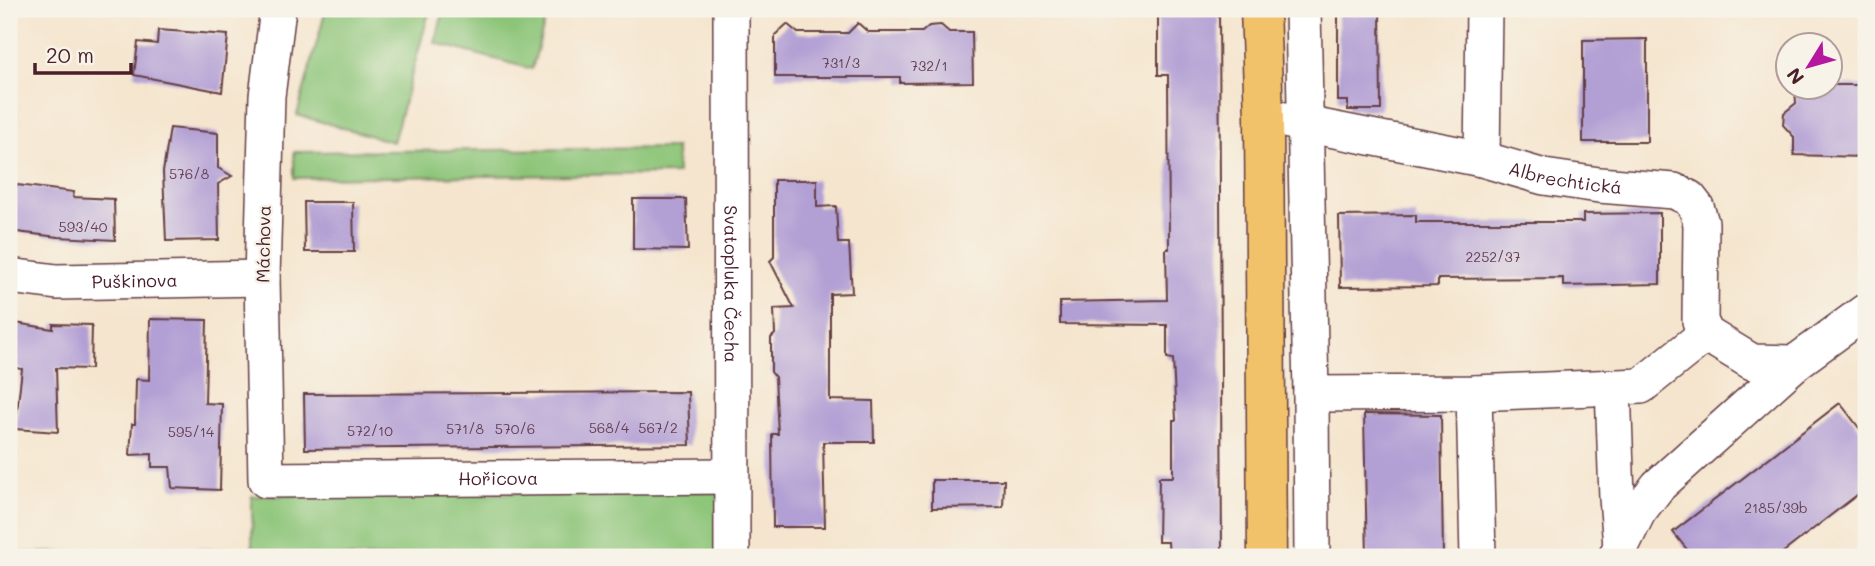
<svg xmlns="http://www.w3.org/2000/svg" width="1875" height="566" font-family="Mali,sans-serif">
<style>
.grass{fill:#8cc578;stroke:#6b7252;stroke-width:2}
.building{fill:#b29fd4}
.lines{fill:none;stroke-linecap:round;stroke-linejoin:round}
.minor-casing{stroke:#643d43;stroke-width:38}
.major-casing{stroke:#643d43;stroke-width:41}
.minor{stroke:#fff;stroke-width:35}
.major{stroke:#f2c26a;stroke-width:38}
.labels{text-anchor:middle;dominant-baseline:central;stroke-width:5;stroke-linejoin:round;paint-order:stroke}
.number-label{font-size:14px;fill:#643f55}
.street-label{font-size:18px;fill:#4a1f2b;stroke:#f7f3e8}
</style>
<rect width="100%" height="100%" fill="#f7f3e8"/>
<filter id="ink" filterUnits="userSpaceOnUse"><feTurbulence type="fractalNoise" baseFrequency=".0143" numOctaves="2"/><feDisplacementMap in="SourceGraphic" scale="14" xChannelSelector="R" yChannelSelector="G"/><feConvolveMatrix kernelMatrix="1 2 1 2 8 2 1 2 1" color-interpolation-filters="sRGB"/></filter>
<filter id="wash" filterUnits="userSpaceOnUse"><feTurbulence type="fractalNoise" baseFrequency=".00686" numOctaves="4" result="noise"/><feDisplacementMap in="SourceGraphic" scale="28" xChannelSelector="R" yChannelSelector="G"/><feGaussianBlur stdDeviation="1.57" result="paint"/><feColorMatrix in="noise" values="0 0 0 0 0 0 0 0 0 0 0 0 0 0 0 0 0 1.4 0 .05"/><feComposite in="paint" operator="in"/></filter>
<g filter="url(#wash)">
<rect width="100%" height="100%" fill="#f5e5ce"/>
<!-- grass -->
<path class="grass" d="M326,9H430L393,142L297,115Z
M444,9H516L546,17L532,69L435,43Z
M676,148L677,174L294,178V152Z
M712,491L720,494L721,557H19V553L246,549L252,551V496Z"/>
<g id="blocks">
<!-- building -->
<path class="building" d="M1158,9H1219L1222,557H1169L1168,542H1158L1159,477H1173V420H1176L1173,359L1167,358V325L1060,324V302L1167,300L1166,249H1169L1168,75H1158Z
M1338,9H1380L1381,110H1348V101H1338Z
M858,23L868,32H922L929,26L941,25L949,32H972L973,82L900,83V77H775V35L787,24L798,33H848Z
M158,30L228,35L222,92L134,75L138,42L157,44Z
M1647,39V142H1583V40Z
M1830,85H1864V92H1866V146H1864L1862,157L1794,155V137L1783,125L1784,113L1796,103L1795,88H1830Z
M170,128L218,133V168L232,176L218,184L219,240L166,241L163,172Z
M774,180H817V207L836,206L838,243H849L852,293L830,294V400L873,401L874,442H823L825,527H773L772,434H778L775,377L771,372V338L775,334L774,309L794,308L770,261L774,257Z
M9,184L74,192L73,197L114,199L115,240L58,237L9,231Z
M633,199H686L688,250L633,249Z
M304,202H353L354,252H305Z
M1660,213V284L1563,286V278L1438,279V286L1340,287L1339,216L1416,215V222H1583V214Z
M150,319L207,320L205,403L222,404L220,490L172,488L170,467H152V454L130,455L132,424H135L136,379L149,380Z
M9,322L53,329V324L92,325L91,369L56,368L58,432L15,429L22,369L9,367Z
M688,392L690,445L305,449L304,394Z
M1840,403L1866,437V488L1777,557H1693L1673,532Z
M1364,414L1441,415L1443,557H1367Z
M932,480H1004L1003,507L932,508Z"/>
</g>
</g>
<g filter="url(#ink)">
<use href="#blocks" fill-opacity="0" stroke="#643d43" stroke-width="2"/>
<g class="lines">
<defs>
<g id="minor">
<path id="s1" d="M278,9L267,96L262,278L266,480L731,476"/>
<path id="s2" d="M731,9L732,557"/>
<path d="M1303,9L1311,394L1312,557"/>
<path id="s3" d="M1264,116L1482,159L1544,177L1599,185L1674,191L1689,198L1696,207L1701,223L1700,321L1706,334L1752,362L1795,363"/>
<path d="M1482,159L1484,9"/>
<path id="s4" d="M9,276L57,282L262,278"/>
<path d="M1613,387L1617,498L1621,546"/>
<path d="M1474,393L1478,557"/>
<path d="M1311,394L1474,393L1641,386L1706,334"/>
<path d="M1616,557L1638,512L1658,486L1795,363L1866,311"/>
</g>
<path id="major" d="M1260,9L1264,116L1267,557"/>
</defs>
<!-- minor casing -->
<use href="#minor" class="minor-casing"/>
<!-- major casing -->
<use href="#major" class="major-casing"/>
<!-- minor -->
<use href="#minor" class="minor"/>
<!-- major -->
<use href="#major" class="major"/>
</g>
</g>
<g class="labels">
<!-- number labels -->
<g class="number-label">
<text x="841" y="62">731/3</text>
<text x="929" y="65">732/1</text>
<text x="189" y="173">576/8</text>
<text x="83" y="226">593/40</text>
<text x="1493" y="256">2252/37</text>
<text x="609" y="427">568/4</text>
<text x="658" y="427">567/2</text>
<text x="465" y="428">571/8</text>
<text x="515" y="428">570/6</text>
<text x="370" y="430">572/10</text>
<text x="191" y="431">595/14</text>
<text x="1776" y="507">2185/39b</text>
</g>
<!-- street labels -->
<g class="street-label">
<text stroke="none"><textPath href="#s3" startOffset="308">Albrechtická</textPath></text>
<text transform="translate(263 244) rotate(-89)">Máchova</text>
<text stroke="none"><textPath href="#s4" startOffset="126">Puškinova</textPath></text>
<text stroke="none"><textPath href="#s2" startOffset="275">Svatopluka Čecha</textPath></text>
<text stroke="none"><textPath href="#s1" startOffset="704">Hořicova</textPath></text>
</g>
</g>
<!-- margin -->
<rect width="1875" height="566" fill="none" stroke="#f7f3e8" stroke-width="35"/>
<!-- north arrow -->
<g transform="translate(1809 66) rotate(233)"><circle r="33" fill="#f7f3e8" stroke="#b29e9c" stroke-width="2"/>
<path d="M0-5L12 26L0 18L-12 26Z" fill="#b5179e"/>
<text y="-10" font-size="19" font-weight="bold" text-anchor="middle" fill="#4a1f2b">N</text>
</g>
<!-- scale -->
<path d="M35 63v10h96v-10" fill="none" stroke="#4a1f2b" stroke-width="3.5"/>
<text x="46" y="63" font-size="21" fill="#4a1f2b" stroke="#f7f3e8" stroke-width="5" paint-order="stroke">20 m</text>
</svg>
